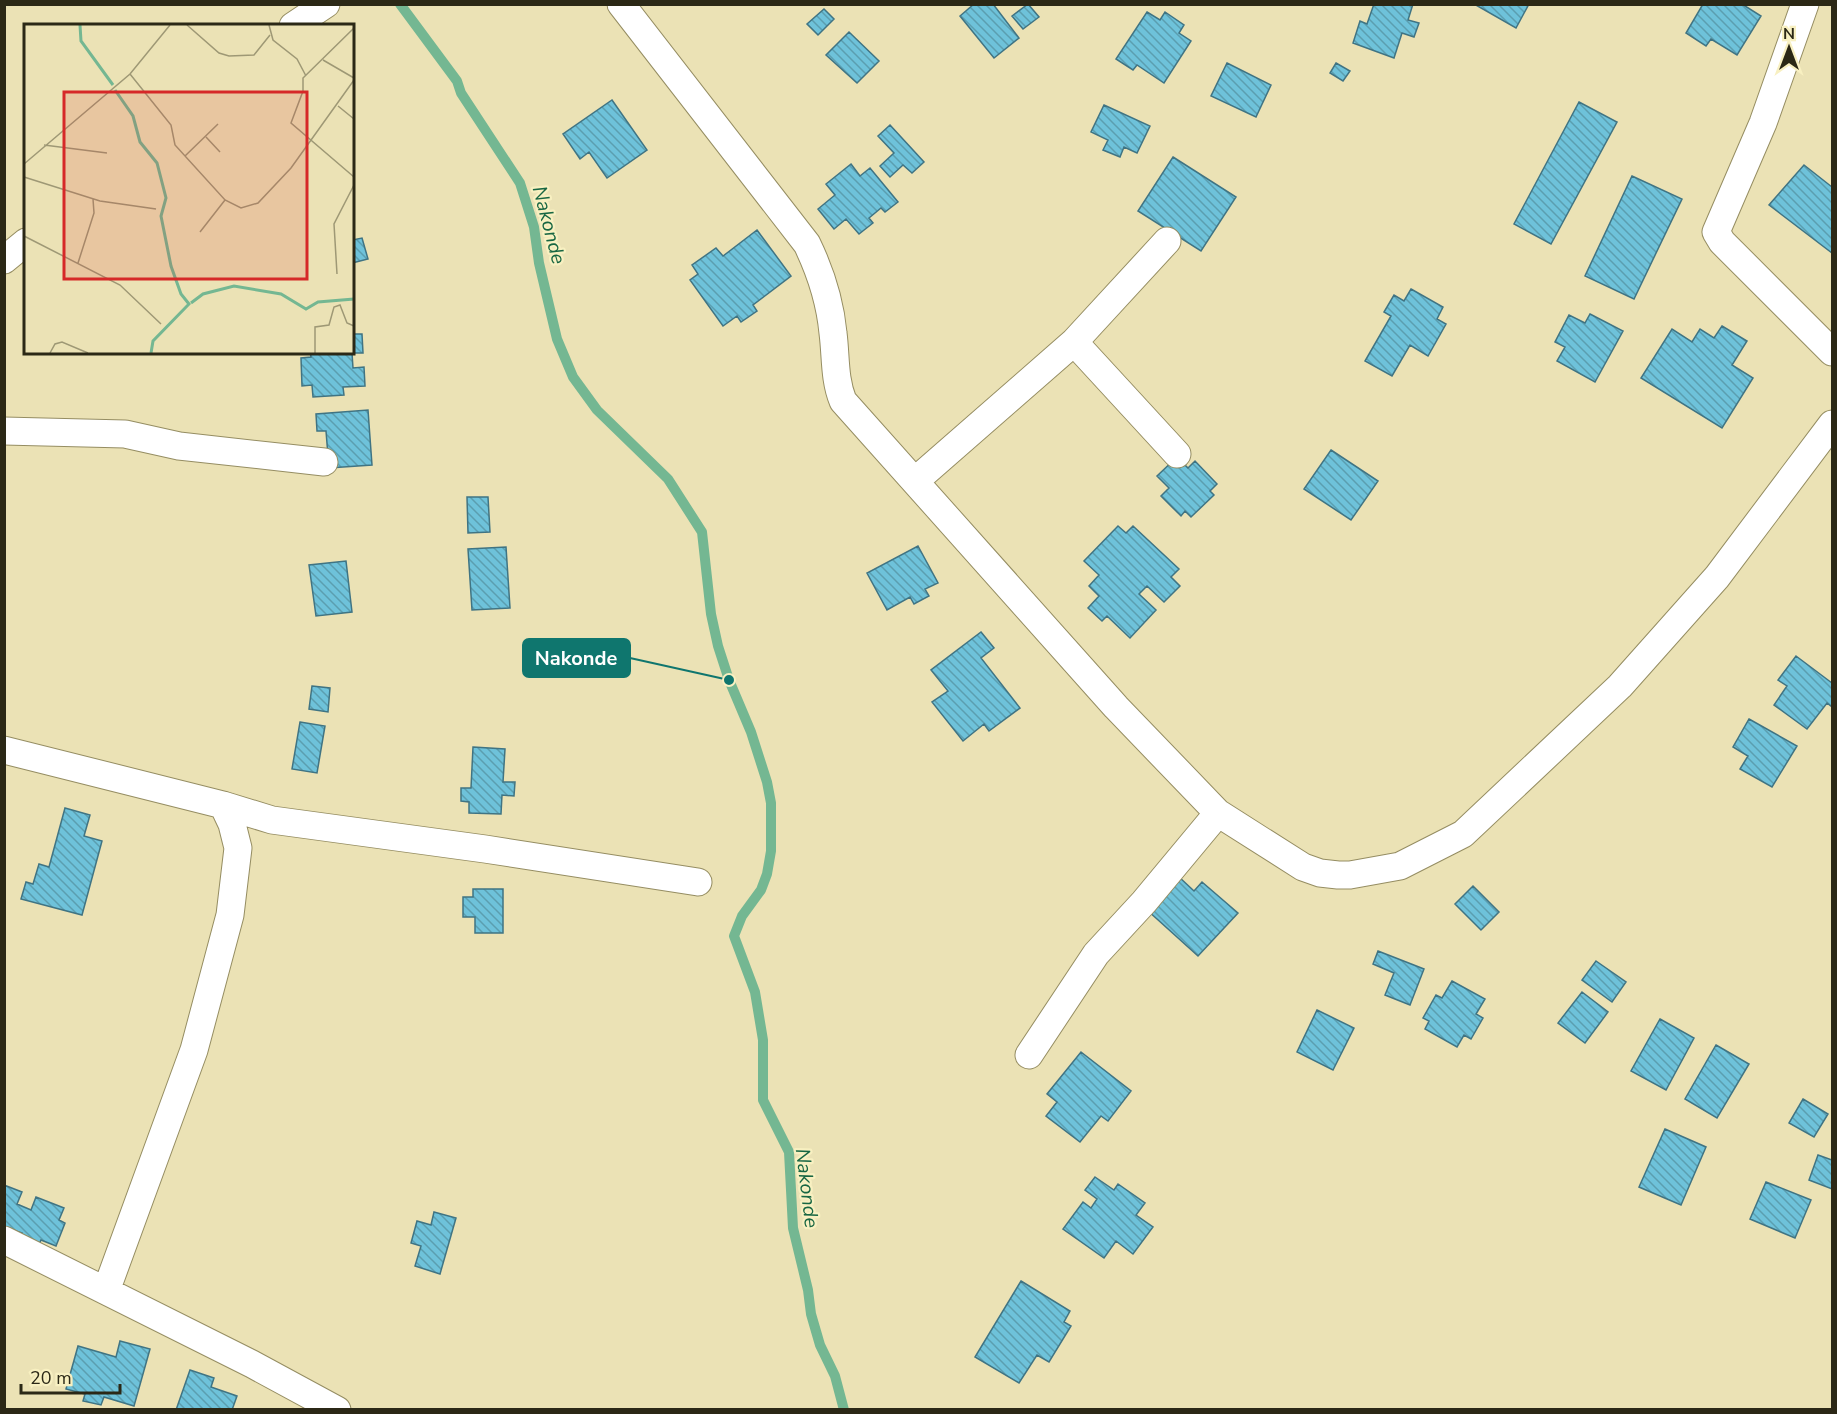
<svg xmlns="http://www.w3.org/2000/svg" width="1837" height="1414" font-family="'Nunito Sans',sans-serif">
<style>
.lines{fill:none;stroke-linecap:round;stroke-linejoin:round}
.stream{stroke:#74b792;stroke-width:10}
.building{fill:url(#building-back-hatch);stroke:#407483;stroke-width:1.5}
.street-casing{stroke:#958d62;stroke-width:29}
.street{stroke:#fff;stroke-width:27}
.labels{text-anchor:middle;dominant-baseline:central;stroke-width:4.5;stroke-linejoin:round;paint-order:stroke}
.water-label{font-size:20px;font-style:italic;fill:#186642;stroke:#f8f0c1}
.inset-river{fill:none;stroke:#74b792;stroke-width:3}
.inset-road{fill:none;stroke:#9e9875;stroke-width:1.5}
.view{fill:#d62828;fill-opacity:0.15;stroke:#d62828;stroke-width:3}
.inset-edge{fill:none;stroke:#2b2816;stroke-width:3}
.leader{fill:none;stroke:#0f766e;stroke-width:2}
.callout-dot{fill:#0f766e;stroke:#f8f0c1;stroke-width:2}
.callout{fill:#0f766e;stroke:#0f766e;stroke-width:2}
.callout-label{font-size:20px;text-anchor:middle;font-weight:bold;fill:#fff}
</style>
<defs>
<pattern id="building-back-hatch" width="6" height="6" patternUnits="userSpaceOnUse" patternTransform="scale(1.5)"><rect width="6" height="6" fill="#6ec2da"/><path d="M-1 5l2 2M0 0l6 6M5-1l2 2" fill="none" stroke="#5b9eb0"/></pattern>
</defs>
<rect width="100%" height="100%" fill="#ebe2b5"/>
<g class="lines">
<!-- stream -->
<path class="stream" d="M400,4L457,81L461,93L520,183L534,227L539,263L557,339L573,377L597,410L668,479L702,532L711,614L718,646L729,680L751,732L767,782L771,803V851L767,874L761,890L742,916L734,936L755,992L763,1040V1100L789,1152L793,1228L808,1290L811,1314L820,1345L835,1376L844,1410"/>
</g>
<!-- building -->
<path class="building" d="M974,4H993L1019,38L994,58L960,16Z
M1028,4L1039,17L1023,29L1012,16Z
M1374,4H1413L1408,20L1419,23L1414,37L1402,33L1394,58L1353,43L1360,21L1367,24Z
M1474,4H1529L1516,28Z
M1703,4H1742L1761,16L1737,55L1711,39L1706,46L1686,33Z
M824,9L834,19L818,35L807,24Z
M1147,12L1160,20L1165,12L1184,25L1179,33L1191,41L1164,83L1137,65L1133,70L1116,59Z
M849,32L879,61L857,83L826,55Z
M1227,63L1271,85L1256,117L1211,96Z
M1336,63L1350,71L1343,81L1330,73Z
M612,100L647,150L607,178L589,152L580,159L563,134Z
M1579,102L1617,122L1551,244L1514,224Z
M1104,105L1150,126L1137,153L1124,147L1120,157L1103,150L1108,140L1091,132Z
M890,125L924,162L912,173L903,165L890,177L880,166L894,153L878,136Z
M1173,157L1236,197L1201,251L1138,211Z
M851,164L860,176L870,168L898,202L885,212L881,208L869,218L873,223L859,234L846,219L834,229L818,209L835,195L826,184Z
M1804,165L1832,187V253L1769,205Z
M1632,176L1682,199L1634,299L1585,276Z
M757,230L791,276L753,305L757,311L741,322L737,316L723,326L690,280L698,274L692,265L716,248L723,256Z
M362,238L368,259L352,263V240Z
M1411,289L1443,307L1437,319L1446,324L1428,356L1410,345L1392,376L1365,361L1391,316L1384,312L1394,295L1404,301Z
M1590,314L1623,331L1595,382L1557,361L1565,347L1555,342L1569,315L1585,323Z
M1722,326L1747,341L1732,365L1753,378L1722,428L1641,378L1672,329L1692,342L1700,329L1714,338Z
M352,334H362L363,353H352L353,368L364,367L365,386L343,387L344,395L313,397L312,385L302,386L301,358L311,357L310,352H352Z
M368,410L372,465L329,468L326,431H317L316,414Z
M1331,450L1378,481L1351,520L1304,489Z
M1177,457L1188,468L1195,461L1217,484L1210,491L1214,495L1191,517L1185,511L1181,516L1161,496L1169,488L1157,476Z
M467,497H488L490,532L468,533Z
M1118,526L1126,533L1133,526L1179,569L1171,577L1180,586L1164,602L1147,586L1139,594L1156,610L1130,638L1107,616L1102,621L1088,608L1099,596L1089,586L1099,575L1084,561Z
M918,546L938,583L925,589L929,596L914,604L910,597L887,610L867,573Z
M506,547L510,608L472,610L468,549Z
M346,561L352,612L316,616L309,565Z
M981,632L994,648L981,658L1020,708L989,731L984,724L963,741L932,702L948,691L931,670Z
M1796,656L1832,683V707L1827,703L1807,729L1774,705L1787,686L1778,680Z
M312,686L330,688L328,712L309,709Z
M1749,719L1797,746L1772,787L1740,769L1748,756L1733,747Z
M300,722L325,726L317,773L292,769Z
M473,747L505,749L503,782H515L514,796L502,795L501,814L469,813V802L461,801V788H471Z
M65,808L90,815L84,836L102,841L82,915L21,899L26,882L33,884L39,864L49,867Z
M1178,876L1194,891L1202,882L1238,913L1198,956L1147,910Z
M1473,886L1499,912L1481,930L1455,904Z
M473,889H503V933H475V917H463V897H473Z
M1378,951L1424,969L1410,1005L1385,995L1394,973L1373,964Z
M1596,961L1626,982L1612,1002L1582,980Z
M1452,981L1485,999L1476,1014L1483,1018L1471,1039L1464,1035L1457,1047L1425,1029L1429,1021L1423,1018L1436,995L1442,998Z
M1582,992L1608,1012L1585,1043L1558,1023Z
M1317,1010L1354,1028L1333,1070L1297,1052Z
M1660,1019L1694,1038L1666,1090L1631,1071Z
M1716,1045L1749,1064L1717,1118L1685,1099Z
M1081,1052L1131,1091L1108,1121L1101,1116L1080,1142L1046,1116L1057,1102L1047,1094Z
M1803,1099L1828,1114L1814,1137L1789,1123Z
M1665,1129L1706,1147L1681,1205L1639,1187Z
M1818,1155L1832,1160V1189L1809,1180Z
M1095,1177L1114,1190L1118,1184L1145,1203L1136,1215L1153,1227L1133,1254L1116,1241L1104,1258L1063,1229L1083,1202L1091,1208L1097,1199L1085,1190Z
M1766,1182L1811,1200L1795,1238L1750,1219Z
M4,1185L22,1192L17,1204L31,1210L36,1197L64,1208L59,1220L65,1223L56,1246L41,1240L36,1251L18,1244L22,1233L4,1227Z
M434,1212L456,1218L440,1274L415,1266L421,1246L411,1243L417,1221L431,1225Z
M1021,1281L1070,1311L1064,1322L1071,1326L1049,1362L1037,1355L1019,1383L975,1357Z
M120,1341L150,1349L134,1406L104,1397L101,1405L83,1401L85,1394L66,1389L78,1346L116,1357Z
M190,1370L214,1378L211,1387L237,1396L232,1410H176Z"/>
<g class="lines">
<defs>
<path id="street" d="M621,4L807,244C821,273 830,301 833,333C836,356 834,379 843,401L1116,707L1218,813L1303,867L1320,873L1338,875H1350L1400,866L1463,834L1620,686L1717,577L1832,424
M1805,4L1763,123L1716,232L1722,242L1832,352
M293,26L326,4
M4,260L26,242
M1074,342L1177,454
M4,431L125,434L179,446L324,462
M915,481L1074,342L1167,241
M4,750L223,805L272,820L485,849L698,882
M1029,1055L1096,954L1144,902L1218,813
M4,1240L252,1364L337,1410
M106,1291L194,1050L230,915L238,848L232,824L223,805"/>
</defs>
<!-- street casing -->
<use href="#street" class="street-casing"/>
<!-- street -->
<use href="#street" class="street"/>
</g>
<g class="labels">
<!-- water labels -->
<g class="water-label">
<text transform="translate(549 225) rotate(75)">Nakonde</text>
<text transform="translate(807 1188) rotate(83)">Nakonde</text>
</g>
</g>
<!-- overview -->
<g transform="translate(24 24)">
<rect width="330" height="330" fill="#ebe2b5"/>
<path class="inset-river" d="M56,1L57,17L89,61M91,66L109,92L116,118L133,139L142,174L137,192L147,242L157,270L165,280L129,317L127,329M167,279L179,270L210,262L257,270L282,285L294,278L330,275"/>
<path class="inset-road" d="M163,1L195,29L205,32L230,31L246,11M245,1L249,16L273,35L282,52M330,4L279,54V67L267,99L330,153M299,36L330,54M106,50L147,101L151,121L201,176L217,184L234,179L267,144L330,56M314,82L330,95M182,113L196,128M20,121L83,129M161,132L194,100M0,140L106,50L146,1M0,153L76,177L132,185M176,208L201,176M0,212L96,261L137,300M54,239L70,189L69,175M313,250L310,200L330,161M26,329L31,320L38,318L64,329M291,329V303L305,301L310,283L316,281L323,299L330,302"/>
<path class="view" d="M40,68H283V255H40Z"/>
<rect width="330" height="330" class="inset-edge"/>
</g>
<!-- callouts -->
<path class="leader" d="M729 680L630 658"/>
<circle class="callout-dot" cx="729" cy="680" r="6"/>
<rect class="callout" x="523" y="639" width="107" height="38" rx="6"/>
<g class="callout-label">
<text x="576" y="665">Nakonde</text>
</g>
<!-- border -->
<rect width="1837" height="1414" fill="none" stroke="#2b2816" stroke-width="12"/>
<!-- north arrow -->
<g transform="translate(1789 48)" stroke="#f8f0c1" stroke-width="4.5" paint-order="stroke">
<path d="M0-4.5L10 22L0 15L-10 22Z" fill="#2b2816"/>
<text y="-9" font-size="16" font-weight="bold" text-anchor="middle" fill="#2b2816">N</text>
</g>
<!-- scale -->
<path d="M21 1384v9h99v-9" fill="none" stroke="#2b2816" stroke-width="3"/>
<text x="30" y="1384" font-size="18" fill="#2b2816" stroke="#f8f0c1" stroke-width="4.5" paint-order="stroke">20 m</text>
</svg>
